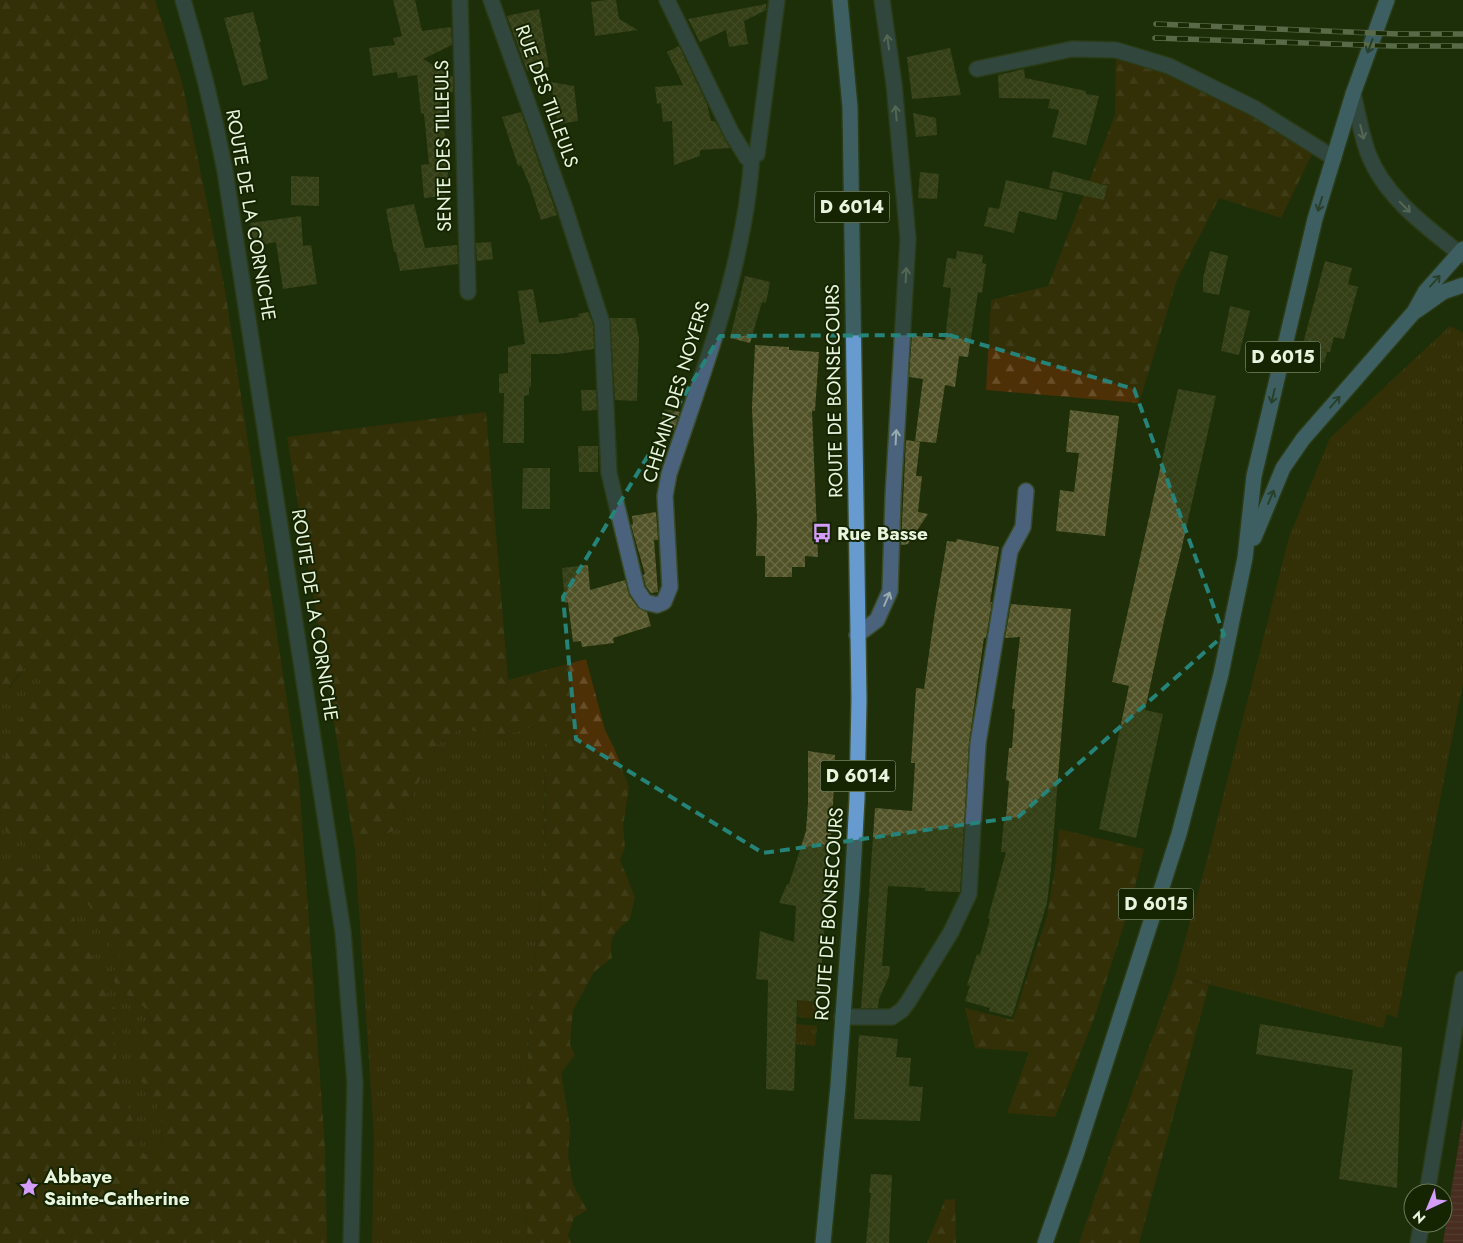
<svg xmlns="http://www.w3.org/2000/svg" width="1463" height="1243" font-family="Jost,sans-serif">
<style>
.grass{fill:url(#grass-tufts)}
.forest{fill:url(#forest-firs);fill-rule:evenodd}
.water{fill:url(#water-rules)}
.building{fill:url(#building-cross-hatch)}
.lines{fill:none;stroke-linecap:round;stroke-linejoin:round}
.minor-casing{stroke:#3a4b27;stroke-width:18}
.major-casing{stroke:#3a4b27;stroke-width:18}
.minor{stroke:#4a627c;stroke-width:15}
.major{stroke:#679acf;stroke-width:15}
.rail-casing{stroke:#a3b195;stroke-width:5.5}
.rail{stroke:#152501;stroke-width:4;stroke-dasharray:11;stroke-linecap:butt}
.oneway{stroke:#99abad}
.oneway2{stroke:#365453}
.marked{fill:none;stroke:#258379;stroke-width:4;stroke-dasharray:10 6;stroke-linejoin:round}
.labels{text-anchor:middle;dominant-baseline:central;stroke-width:4;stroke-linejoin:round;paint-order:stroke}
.shield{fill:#152501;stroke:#a9b69c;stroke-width:1}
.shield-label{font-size:18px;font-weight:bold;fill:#e8f4de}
.street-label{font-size:19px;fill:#e8f4de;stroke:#152501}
.poi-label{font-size:19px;font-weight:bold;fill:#e8f4de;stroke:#152501;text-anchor:start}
</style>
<defs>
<pattern id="grass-tufts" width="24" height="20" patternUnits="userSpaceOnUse" patternTransform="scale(1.25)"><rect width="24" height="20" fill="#4e3006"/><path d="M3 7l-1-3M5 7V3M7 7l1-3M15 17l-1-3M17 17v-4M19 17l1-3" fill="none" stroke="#684f2a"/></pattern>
<pattern id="forest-firs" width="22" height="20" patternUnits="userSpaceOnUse" patternTransform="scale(1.25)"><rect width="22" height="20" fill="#4e3006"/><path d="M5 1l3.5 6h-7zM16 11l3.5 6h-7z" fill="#684f2a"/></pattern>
<pattern id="water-rules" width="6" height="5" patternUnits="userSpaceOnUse" patternTransform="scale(1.25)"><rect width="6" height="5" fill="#7c2b3d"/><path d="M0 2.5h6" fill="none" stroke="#8f4a59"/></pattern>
<pattern id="building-cross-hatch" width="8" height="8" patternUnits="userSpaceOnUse" patternTransform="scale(1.25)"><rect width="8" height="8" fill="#515227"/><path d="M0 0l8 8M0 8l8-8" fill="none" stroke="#6a6c46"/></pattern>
</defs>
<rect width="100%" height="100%" fill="#1e2f09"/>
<!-- grass -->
<path class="grass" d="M1450,326L1463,333V683L1397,1018L1387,1014L1383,1028L1175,976L1208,856L1289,537L1330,438Z
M43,658V687L10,734L5,813L6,832C22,841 43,851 47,869L28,867L0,869V709L6,693L26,666Z
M538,726L545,742L544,868L532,989L526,1091V1209L528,1243H372L374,1137L355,850L395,830L437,745L461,728L498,736Z
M82,897L90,907L103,936L118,953L122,967L109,973L121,992L135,999L147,1010L153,1026L143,1028L140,1036L136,1077C140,1081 146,1085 150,1091C162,1107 162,1129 161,1148L143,1154C132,1119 117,1084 113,1048C112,1035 113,1022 115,1009L107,997V985L86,946L71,911Z
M798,1000L819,1002L818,1019L797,1017Z
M796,1024L817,1026L815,1046L795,1044Z"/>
<!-- forest -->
<path class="forest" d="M0,0H155L182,82L225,290L299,780L325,1148L327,1243H0V869L28,867L47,869C43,851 21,841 6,832L0,782L10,734L43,687V659C20,665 8,687 0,709ZM82,898L90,907L103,936L118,953L122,967L109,973L121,992L135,999L147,1010L153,1025L143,1028C139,1040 131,1052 133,1065C135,1080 142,1080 150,1091C162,1107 162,1129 161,1148L144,1154C137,1140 134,1124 129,1109C118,1073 111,1047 115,1009L107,997V985L86,946L71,911Z
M1116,50L1169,66L1316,146L1281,218L1219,198L1177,280L1139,403L986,390L991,300L1048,286L1115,115Z
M486,412L508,680L586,659L605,730L615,750L629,787L623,826L625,848L620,860L635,897L630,919C615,931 608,938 612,958L594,972L573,1010L570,1044L575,1055L561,1073L570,1127L568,1155L573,1185L587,1210L574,1218L568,1235L571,1243H528L526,1209V1091L532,989L544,868L545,742L537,726L498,736L461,728L437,745L395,830L355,850L287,437Z
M1059,829L1144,849L1132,899L1095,1016L1055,1117L1007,1113L1029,1052L975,1048L965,1008L1013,1020L1047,916L1056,862Z
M1175,976L1209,985L1139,1243H1079L1110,1153Z
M955,1199L956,1243H927L945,1200Z"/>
<!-- water -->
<path class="water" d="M1463,1117V1243H1443L1462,1123Z"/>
<!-- building -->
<path class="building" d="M393,0H415L422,31L451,27L452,45L423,59L453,77V92L441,94L447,162L448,178H444L445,196L424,198L421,165L429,164L424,114L421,113L417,75L398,78L397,72L373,76L369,48L395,45L393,38L402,36Z
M606,0H616L619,19L638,30L595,36L591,2Z
M766,4V10L744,21L748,44L729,47L726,30L700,42L688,19Z
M539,9L549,67L527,71L507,16Z
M253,12L261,42H259L268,79L243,86L224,18Z
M679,46L707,104L711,121H715L730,148L700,150V156L674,165L672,121L663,122L661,103L657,104L655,87L683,85L667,52Z
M950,48L961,95L912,99L907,57Z
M1024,69L1025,78L1086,91V94L1099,96L1086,145L1052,137L1059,110L1048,108L1050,99L999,98L998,75Z
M551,82L574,86L578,121L558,124Z
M521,112L557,215L541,220L530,186L521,165L518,166L502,117Z
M913,113L936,118L937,135L916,137Z
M1053,171L1107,186L1104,200L1049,188Z
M920,172L939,174L937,199L918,198Z
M291,176L319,177V206L291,205Z
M1006,180L1063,193L1056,220L1019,211L1014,233L984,226L989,207L999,209Z
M414,204L425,248L457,245L458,264L400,271L396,252H394L386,209Z
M301,216L303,246L311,245L317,284L283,289L276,242L254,246L250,223Z
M491,242L493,259L477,261L476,243Z
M957,251L983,255L982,263L986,264L982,293L978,292L968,357L959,356L955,387L945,385L936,443L915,441L923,379L909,377L912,335L945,340L951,288L943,287L947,258L956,259Z
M1210,251L1228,256L1219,295L1203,292V278Z
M1325,261L1352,268L1348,284L1358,287L1344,339L1334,337L1330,352H1327L1324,363L1300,355Z
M745,276L770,282L766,303L762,302L750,343L730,338Z
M533,289L539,323L579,317L578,314L588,312L593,325L594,349L558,354H531V387H529V395L524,396V443H503L504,393H499V374L508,373V347L525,344L518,291Z
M1230,306L1250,311L1239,355L1221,351Z
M610,318H635L639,338L637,401L615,400Z
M755,345L789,347V350L819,352L815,411H812L818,557L805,556V567H792V577H765V556H756L757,517L752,408Z
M1178,389L1216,396L1181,551L1164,621L1145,710L1163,714L1136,838L1099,829L1129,686L1112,682Z
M581,390H596L597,410L582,411Z
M665,409L680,412L674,430L659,428Z
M1070,410L1119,416L1105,536L1056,531L1060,490L1074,492L1079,453L1066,452Z
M906,440L920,442L916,476H922L918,512L928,514L908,544L903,545H901Z
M578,446H598V472H579Z
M523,468H550V509H522Z
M656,512L658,540H654L658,592L651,593L646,586L643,575L645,574L631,525L633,524L632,516Z
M957,539L999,547L990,602H992L986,638H984L969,742L960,892L925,891V888L888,886L882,966H890L889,976L879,999L878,1008H861L875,808L912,811L915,763H911L916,688L924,689L935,611L947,541L956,542Z
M588,565L590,590L625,580L629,595L638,608L647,612L651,626L613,638L614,643L582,647L581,641L573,642L568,602L565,603L562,568Z
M1011,604L1071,609L1051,869L1047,903L1012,1017L989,1011L990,1008L965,1001L970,986L967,985L977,954L980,955L990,919L988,918L1006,852H1001L1004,819H1006L1009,781L1006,780L1009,748H1012L1015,709H1012L1020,637L1005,638Z
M808,751L835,755L833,805L819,1002L797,1000L794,1091L766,1089L768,980L756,979L760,931L794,942L796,906L779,903L787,884H789L806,831L808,803Z
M1260,1024L1402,1047L1397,1188L1339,1179L1353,1070L1256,1054Z
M859,1035L898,1039L896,1057L911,1058L909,1086L923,1087L920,1121L854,1119Z
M871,1174L892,1175L889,1243H866L871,1193H869Z"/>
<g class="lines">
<defs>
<path id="minor" d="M183,0C200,56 214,113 225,171L343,932L355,1083L351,1243
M460,0L468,292
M491,0L564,205L602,323L609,473L637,590L645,602L657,605L664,602L670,587L665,496L669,474C703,371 745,266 752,156
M667,0L731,132L747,158L757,154L777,0
M977,69L1072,49L1116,50L1169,66L1254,108L1334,158
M1353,94C1358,113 1361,134 1368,153C1385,198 1427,227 1463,256
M857,635L877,620L890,591L893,497L908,239L894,84L882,0
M842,1017H892L902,1010L908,1002L951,932L969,894L978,743L1010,551L1023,527L1026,491
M1427,1193L1463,979
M1418,1243L1422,1223"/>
<path id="major" d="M1416,311L1443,292L1463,285
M1254,538L1283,468L1303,439L1414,312L1425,292L1463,249
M823,1243L838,1086L852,890L857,799L859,699L850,107L840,0
M1045,1243L1076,1155L1179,834L1221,674L1245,558L1254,476L1315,219L1353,94L1387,0"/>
</defs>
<!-- minor casing -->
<use href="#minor" class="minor-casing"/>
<!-- major casing -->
<use href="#major" class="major-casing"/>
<!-- minor -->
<use href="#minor" class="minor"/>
<!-- major -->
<use href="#major" class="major"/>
<defs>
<path id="rail" d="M1156,24L1398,34H1463
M1155,38L1393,46H1463"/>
</defs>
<!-- rail casing -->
<use href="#rail" class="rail-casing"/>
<!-- rail -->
<use href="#rail" class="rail"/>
</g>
<!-- one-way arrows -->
<defs><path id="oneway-shaft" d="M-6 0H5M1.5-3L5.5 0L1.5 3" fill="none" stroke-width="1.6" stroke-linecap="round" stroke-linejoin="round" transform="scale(1.25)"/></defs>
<g class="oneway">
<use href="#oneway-shaft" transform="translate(888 42) rotate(-98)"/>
<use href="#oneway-shaft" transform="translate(896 113) rotate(-95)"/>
<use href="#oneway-shaft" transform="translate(1362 132) rotate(76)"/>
<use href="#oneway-shaft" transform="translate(1405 207) rotate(45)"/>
<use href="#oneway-shaft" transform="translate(906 275) rotate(-87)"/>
<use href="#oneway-shaft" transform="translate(896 437) rotate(-87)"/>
<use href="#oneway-shaft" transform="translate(887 599) rotate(-67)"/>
</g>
<g class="oneway2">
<use href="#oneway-shaft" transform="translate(1370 46) rotate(110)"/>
<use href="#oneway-shaft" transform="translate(1320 204) rotate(107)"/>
<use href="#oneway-shaft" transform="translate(1435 281) rotate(-48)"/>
<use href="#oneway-shaft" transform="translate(1273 396) rotate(103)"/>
<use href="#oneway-shaft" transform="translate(1335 402) rotate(-49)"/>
<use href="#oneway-shaft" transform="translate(1271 497) rotate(-67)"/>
</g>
<!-- marked area -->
<path d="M0 0H1463V1243H0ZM949,335L1134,389L1224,635L1018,817L763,853L576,739L563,597L720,336Z" fill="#1e2f09" fill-opacity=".55" fill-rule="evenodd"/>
<path class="marked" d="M949,335L1134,389L1224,635L1018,817L763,853L576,739L563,597L720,336Z"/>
<!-- icons -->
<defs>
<symbol id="bus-bare" viewBox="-9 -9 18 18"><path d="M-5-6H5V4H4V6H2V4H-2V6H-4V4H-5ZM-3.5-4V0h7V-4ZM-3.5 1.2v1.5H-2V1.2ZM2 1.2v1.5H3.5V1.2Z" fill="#d49cfc" stroke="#152501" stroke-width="2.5" paint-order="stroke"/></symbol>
<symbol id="sight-bare" viewBox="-9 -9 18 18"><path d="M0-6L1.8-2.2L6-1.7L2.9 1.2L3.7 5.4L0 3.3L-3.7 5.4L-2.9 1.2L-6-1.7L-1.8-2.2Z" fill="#d49cfc" stroke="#152501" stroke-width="2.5" paint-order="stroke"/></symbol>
</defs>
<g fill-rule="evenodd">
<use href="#bus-bare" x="808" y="519" width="28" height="28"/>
<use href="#sight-bare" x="15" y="1173" width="28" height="28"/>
</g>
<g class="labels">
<!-- shield labels -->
<g class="shield">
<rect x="814.5" y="191.5" width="75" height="31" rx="4"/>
<rect x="1245.5" y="341.5" width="75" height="31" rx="4"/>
<rect x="820.5" y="760.5" width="75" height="31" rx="4"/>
<rect x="1118.5" y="888.5" width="75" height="31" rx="4"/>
</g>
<g class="shield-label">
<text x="852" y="207">D 6014</text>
<text x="1283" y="357">D 6015</text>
<text x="858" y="776">D 6014</text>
<text x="1156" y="904">D 6015</text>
</g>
<!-- street labels -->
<g class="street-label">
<text transform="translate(547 96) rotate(70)">RUE DES TILLEULS</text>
<text transform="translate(443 146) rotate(-91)">SENTE DES TILLEULS</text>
<text transform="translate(251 215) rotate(80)">ROUTE DE LA CORNICHE</text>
<text transform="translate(834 391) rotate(-91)">ROUTE DE BONSECOURS</text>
<text transform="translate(676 392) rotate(-73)">CHEMIN DES NOYERS</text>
<text transform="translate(315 615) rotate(81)">ROUTE DE LA CORNICHE</text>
<text transform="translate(829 914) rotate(-86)">ROUTE DE BONSECOURS</text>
</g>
<!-- poi labels -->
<g class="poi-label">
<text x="837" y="533">Rue Basse</text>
<text x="44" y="1176">Abbaye<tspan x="44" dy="22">Sainte-Catherine</tspan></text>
</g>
</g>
<!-- north arrow -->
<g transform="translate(1428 1208) rotate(224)"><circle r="24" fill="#152501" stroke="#697859"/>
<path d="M0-4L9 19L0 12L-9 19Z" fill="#d49cfc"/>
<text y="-8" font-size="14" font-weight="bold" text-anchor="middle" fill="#e8f4de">N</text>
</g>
</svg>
